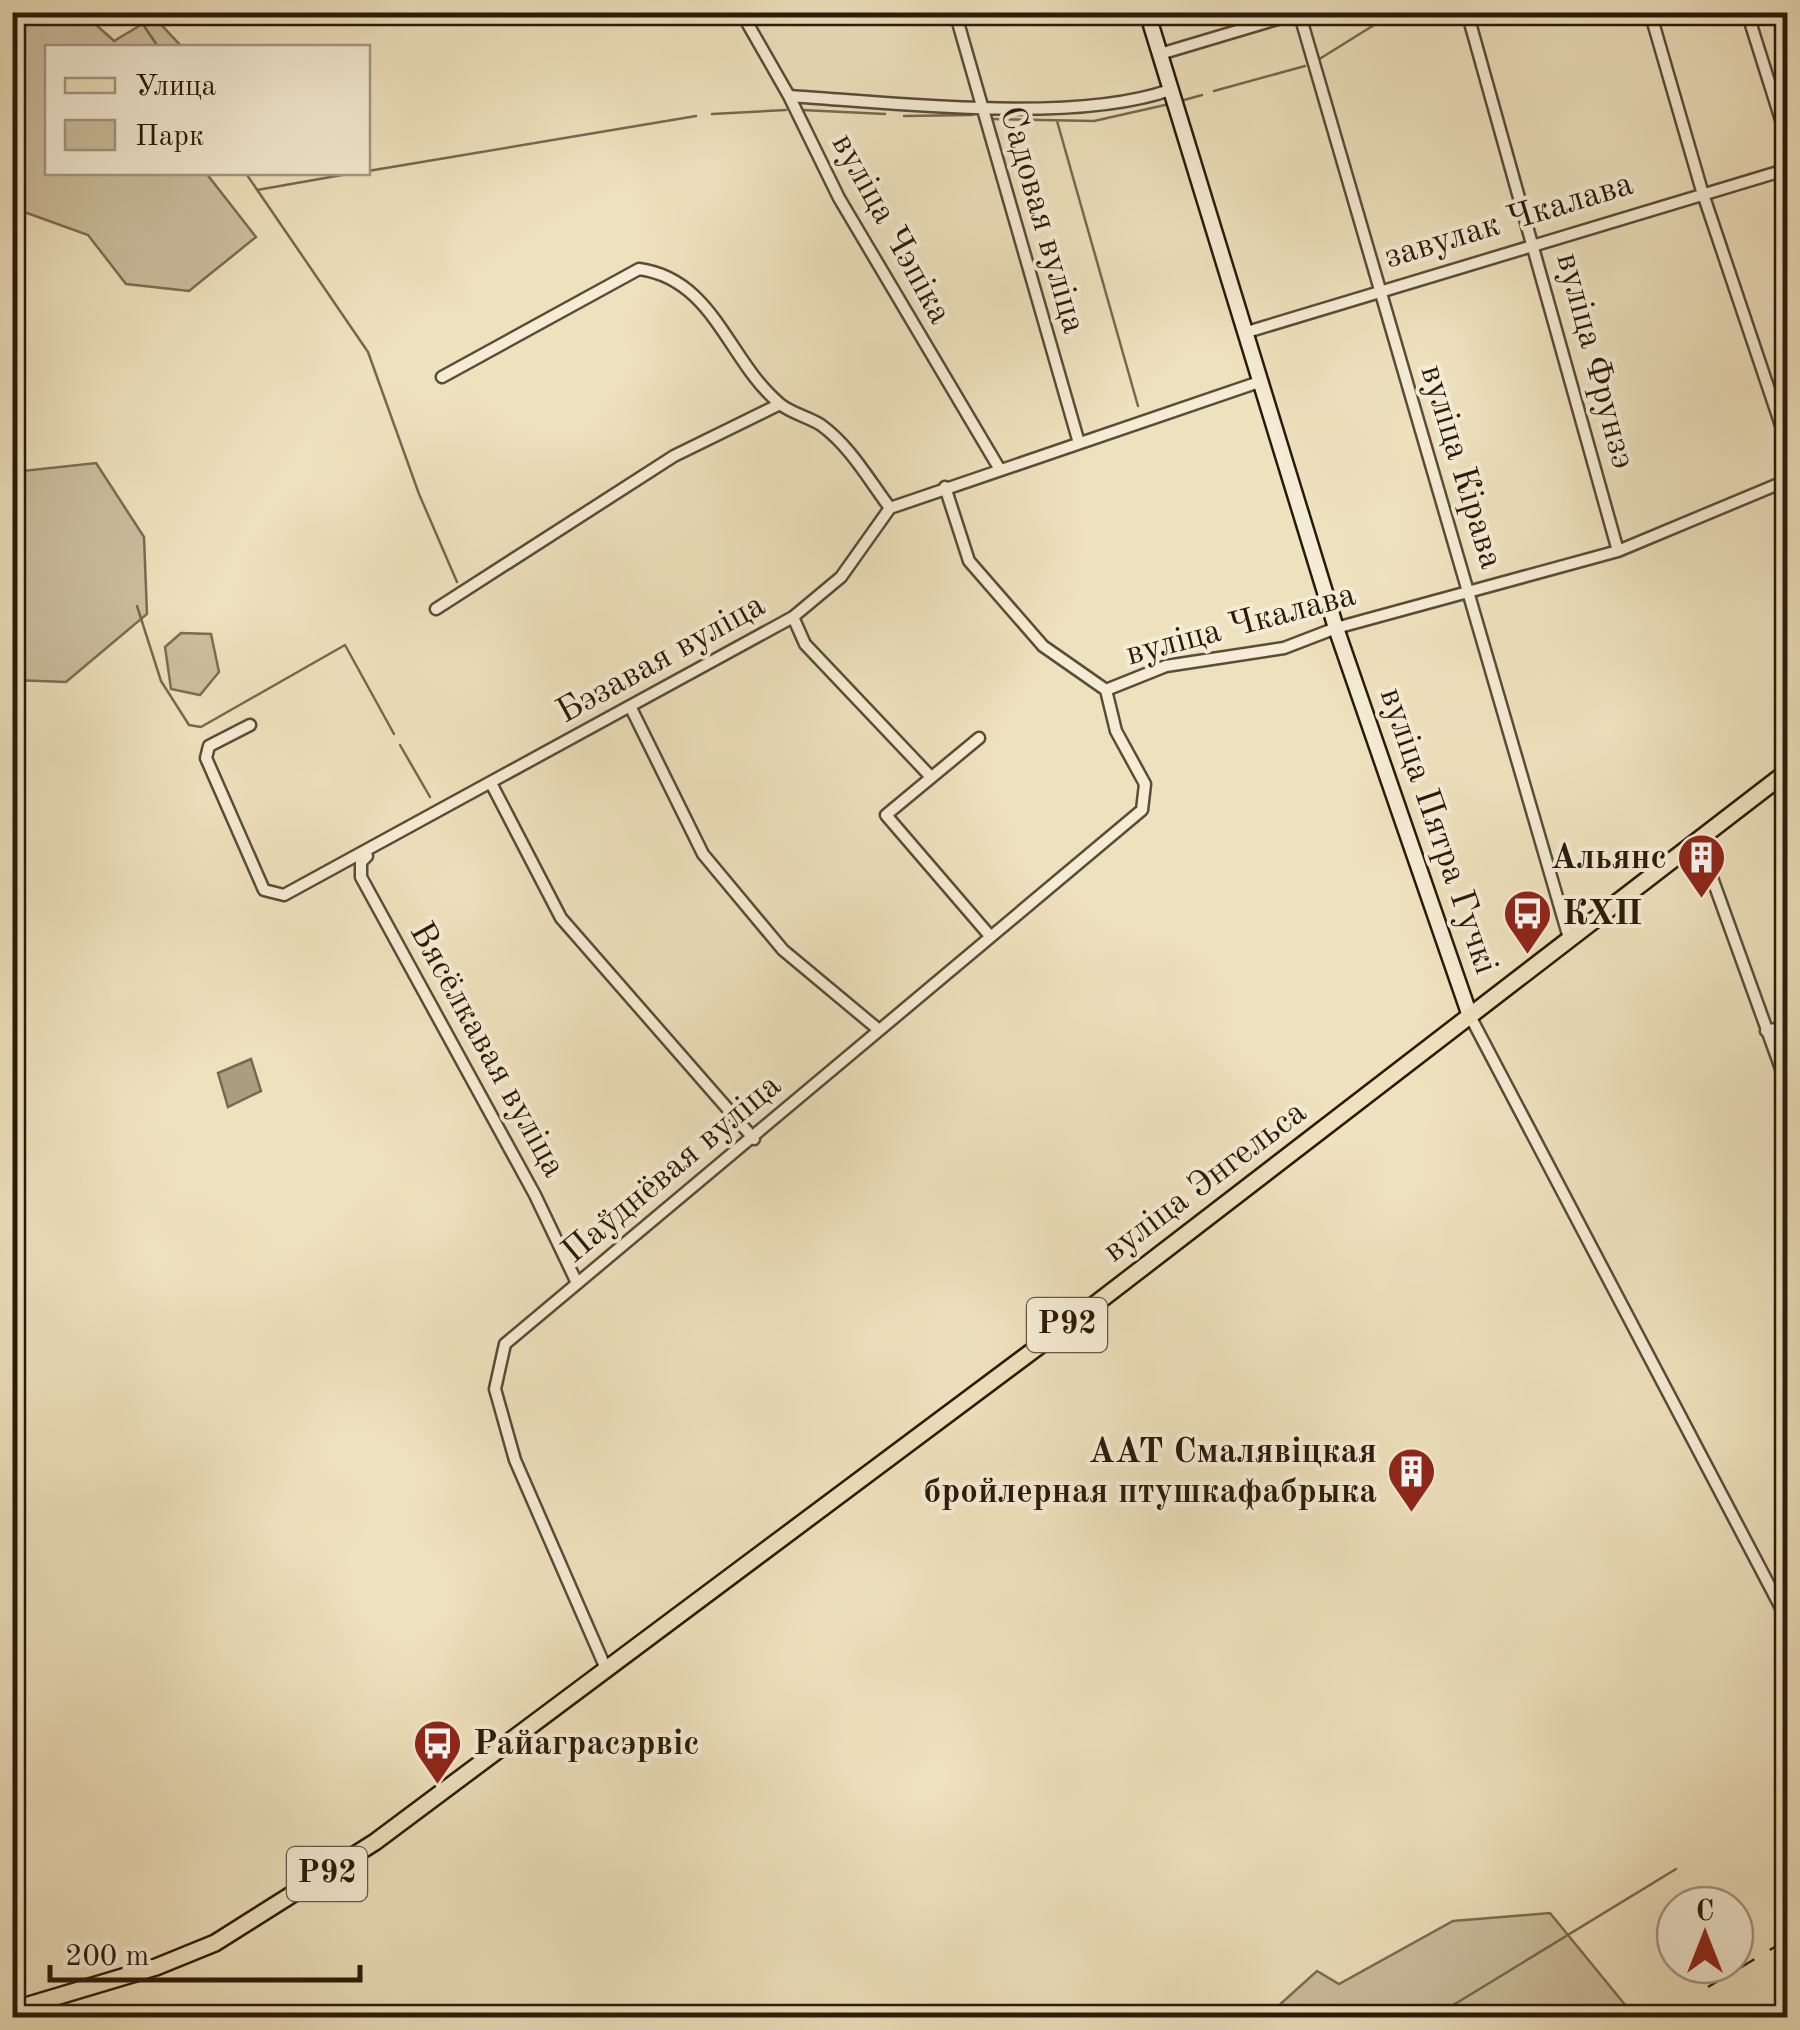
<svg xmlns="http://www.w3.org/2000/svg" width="1800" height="2030" font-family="'Old Standard TT',serif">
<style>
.green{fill:#cdbf9f;stroke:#7c6c54;stroke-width:2.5}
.water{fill:#ab9d80;stroke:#776851;stroke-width:2.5}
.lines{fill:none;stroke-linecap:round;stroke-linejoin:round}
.stream{stroke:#776851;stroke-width:2.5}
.street-casing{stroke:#5b4b37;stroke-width:15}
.secondary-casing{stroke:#2a190a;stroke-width:19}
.primary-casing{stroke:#2a190a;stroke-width:20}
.street{stroke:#f4ecd4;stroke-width:10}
.secondary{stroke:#f4ecd4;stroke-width:14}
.primary{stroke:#eee1bd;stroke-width:15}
.rail{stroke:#2a190a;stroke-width:2.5;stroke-dasharray:18 18;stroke-linecap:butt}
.labels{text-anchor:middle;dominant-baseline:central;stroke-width:8;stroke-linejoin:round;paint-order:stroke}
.shield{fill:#f4ecd4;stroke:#675847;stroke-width:2.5}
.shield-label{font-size:32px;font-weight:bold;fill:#2a190a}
.street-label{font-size:35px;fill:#2a190a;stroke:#f4ecd4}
.poi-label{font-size:35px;font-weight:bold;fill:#2a190a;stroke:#f4ecd4;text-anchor:end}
</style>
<rect width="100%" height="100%" fill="#eee1bd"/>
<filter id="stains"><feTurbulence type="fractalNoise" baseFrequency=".002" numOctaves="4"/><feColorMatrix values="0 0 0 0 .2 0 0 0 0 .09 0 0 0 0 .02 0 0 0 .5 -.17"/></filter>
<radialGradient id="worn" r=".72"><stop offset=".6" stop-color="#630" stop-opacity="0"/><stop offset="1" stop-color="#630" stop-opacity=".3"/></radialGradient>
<!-- green -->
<path class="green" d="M13,13H83L114,41L154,17L182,47L48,48V172L206,173L256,237L189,291L126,284L88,235L16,209L13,139L24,140L13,135Z
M96,463L144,537L147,614L66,682L13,680V472Z
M181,633L211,634L219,672L200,695L171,689L165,647Z
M1550,1913L1635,2017H1266L1317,1971L1339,1984L1453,1921Z"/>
<!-- water -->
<path class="water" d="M251,1059L261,1091L228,1107L218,1073Z"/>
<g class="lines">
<!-- stream -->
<path class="stream" d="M135,12L138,17
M144,26L159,48
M1321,58L1395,12
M1214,91L1305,66
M1184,100L1202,95
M802,110L885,114
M712,114L786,110
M904,116L972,115
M991,119L1094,121L1165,105
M1057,121L1138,406
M368,171L696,116
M245,172L368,352L419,494L457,582
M257,190L359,172
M137,606L161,681L189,725L201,727L345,645L394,734
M400,745L430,797
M1432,2018L1676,1869"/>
<defs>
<path id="street" d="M741,12L789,96L839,198L999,468
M955,12L1079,443
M1299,12L1569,938
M1467,12L1618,551
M1650,12L1702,191L1788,446
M1747,12L1788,142
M1160,54L1301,12
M789,96C896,103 1073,124 1170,90
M1247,332L1788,169
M442,377L639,269C714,279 728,361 780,404C791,413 808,417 821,425C850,446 869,480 890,508
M436,609L674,456L780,404
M793,617L805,644L931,777
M1106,690L1166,666L1284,648L1336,628L1618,551L1788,480
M630,706L703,854L783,950L879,1030
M250,725L209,746L206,758L264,890L284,895L793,617L841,577L890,508L1262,381
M979,738L886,815L990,936
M492,785L561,918L754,1139
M1698,839L1788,1088
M367,856L361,862V877L535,1195L577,1283
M1470,1016L1788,1621
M1766,1031L1788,1026
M607,1671L515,1460L495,1389L505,1344L1142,810L1145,784L1116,731L1106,690L1043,646L969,561L945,487"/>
<path id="secondary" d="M1147,12L1336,628L1470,1016"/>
<path id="primary" d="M12,2010L156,1967L215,1943L375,1842L1098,1302L1788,771"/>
</defs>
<!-- street casing -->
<use href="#street" class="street-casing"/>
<!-- secondary casing -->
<use href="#secondary" class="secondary-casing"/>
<!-- primary casing -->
<use href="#primary" class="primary-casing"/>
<!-- street -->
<use href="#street" class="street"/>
<!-- secondary -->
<use href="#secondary" class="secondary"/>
<!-- primary -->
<use href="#primary" class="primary"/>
<!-- rail -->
<path class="rail" d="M1708,1987L1788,1939"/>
</g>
<!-- icons -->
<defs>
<symbol id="building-pin" viewBox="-11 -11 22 30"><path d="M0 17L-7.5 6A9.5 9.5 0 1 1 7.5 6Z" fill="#8f2418" stroke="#f4ecd4"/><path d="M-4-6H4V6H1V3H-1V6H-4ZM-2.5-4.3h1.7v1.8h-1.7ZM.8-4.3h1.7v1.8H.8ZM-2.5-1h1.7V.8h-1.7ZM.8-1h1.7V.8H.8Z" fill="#fff"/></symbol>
<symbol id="bus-pin" viewBox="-11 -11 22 30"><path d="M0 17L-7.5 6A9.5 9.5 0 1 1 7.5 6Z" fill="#8f2418" stroke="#f4ecd4"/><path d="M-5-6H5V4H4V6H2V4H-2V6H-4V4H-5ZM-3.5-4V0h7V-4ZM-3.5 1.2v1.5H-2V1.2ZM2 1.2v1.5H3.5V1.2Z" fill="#fff"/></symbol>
</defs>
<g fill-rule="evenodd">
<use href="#building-pin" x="1674" y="830" width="55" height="75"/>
<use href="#bus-pin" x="1500" y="886" width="55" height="75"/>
<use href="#building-pin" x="1384" y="1444" width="55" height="75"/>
<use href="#bus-pin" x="410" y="1716" width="55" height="75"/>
</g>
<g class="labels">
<!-- shield labels -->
<g class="shield">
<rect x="1027" y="1298" width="80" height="54" rx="8"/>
<rect x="287" y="1847" width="80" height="54" rx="8"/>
</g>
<g class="shield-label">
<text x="1067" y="1325">Р92</text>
<text x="327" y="1874">Р92</text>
</g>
<!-- street labels -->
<g class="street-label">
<text transform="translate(1042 220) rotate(74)">Садовая вуліца</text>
<text transform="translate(1509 221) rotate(-17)">завулак Чкалава</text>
<text transform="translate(891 229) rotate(61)">вуліца Чэпіка</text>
<text transform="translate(1595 361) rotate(75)">вуліца Фрунзэ</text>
<text transform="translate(1461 467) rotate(73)">вуліца Кірава</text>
<text transform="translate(1241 625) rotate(-15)">вуліца Чкалава</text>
<text transform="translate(661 659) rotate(-29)">Бэзавая вуліца</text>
<text transform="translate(1438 831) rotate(71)">вуліца Пятра Гучкі</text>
<text transform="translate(487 1050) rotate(61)">Вясёлкавая вуліца</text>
<text transform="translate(672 1169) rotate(-40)">Паўднёвая вуліца</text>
<text transform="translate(1205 1182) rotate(-37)">вуліца Энгельса</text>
</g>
<!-- poi labels -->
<g class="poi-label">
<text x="1667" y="858">Альянс</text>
<text x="1562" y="914" text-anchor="start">КХП</text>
<text x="1377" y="1452">ААТ Смалявіцкая<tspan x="1377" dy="40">бройлерная птушкафабрыка</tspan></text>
<text x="473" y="1744" text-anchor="start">Райаграсэрвіс</text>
</g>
</g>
<!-- margin -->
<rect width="1800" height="2030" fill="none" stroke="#eee1bd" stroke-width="50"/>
<rect x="15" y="15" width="1770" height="2000" fill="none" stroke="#2a190a" stroke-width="5"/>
<rect x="25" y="25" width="1750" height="1980" fill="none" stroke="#2a190a" stroke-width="2.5"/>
<!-- legend -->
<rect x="45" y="45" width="325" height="130" fill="#f4ecd4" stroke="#a39883" stroke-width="2.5"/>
<rect x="65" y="78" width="50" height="15" fill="#eee1bd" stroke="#a39883" stroke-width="2.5"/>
<text x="135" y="95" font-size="30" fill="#2a190a">Улица</text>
<rect x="65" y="120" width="50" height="30" fill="#cdbf9f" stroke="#a39883" stroke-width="2.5"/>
<text x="135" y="145" font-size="30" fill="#2a190a">Парк</text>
<!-- north arrow -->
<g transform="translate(1705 1935)"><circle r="48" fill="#f4ecd4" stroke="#a39883" stroke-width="2.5"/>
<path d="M0-8L18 38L0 25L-18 38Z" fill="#8f2418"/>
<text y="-15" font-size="28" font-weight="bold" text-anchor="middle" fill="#2a190a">С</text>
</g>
<!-- scale -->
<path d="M50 1965v15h310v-15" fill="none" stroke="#2a190a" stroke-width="5"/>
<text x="65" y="1965" font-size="30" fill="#2a190a" stroke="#f4ecd4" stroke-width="8" paint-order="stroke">200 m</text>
<rect width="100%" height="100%" filter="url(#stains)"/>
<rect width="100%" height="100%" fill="url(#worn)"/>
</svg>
